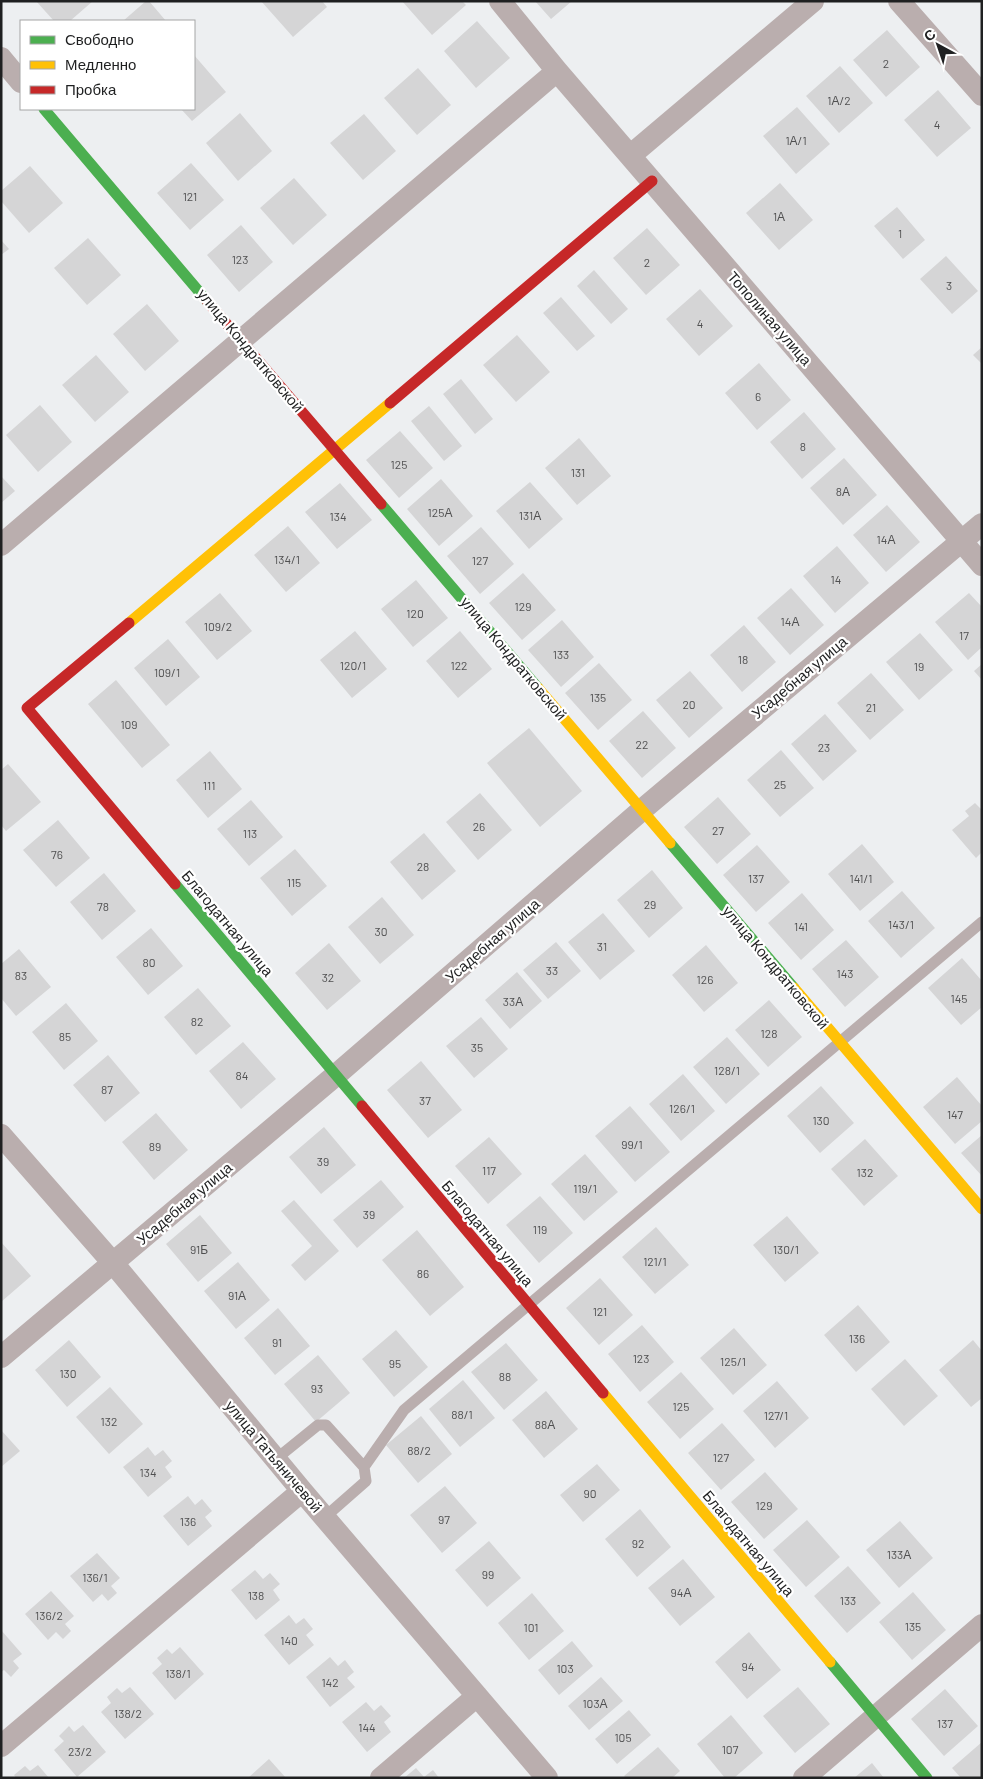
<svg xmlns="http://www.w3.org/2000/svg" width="983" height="1779" font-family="Barlow,sans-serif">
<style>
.building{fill:#d5d5d6}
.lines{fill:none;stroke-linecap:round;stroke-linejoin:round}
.lane{stroke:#baaeae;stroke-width:11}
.street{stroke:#baaeae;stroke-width:22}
.fast{stroke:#4caf50;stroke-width:11}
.slow{stroke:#ffc107;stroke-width:11}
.jam{stroke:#c62828;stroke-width:11}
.labels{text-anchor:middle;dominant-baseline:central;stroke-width:4.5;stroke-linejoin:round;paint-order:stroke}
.number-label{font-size:12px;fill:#505051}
.street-label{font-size:15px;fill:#1f2021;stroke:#fff}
</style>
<rect width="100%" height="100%" fill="#edeff1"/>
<!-- building -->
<path class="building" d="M36,1H93L70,21H54Z
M146,1H149L166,21H123Z
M261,1H322L327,7L293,37Z
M402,1H462L466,5L432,35Z
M535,1H572L551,19Z
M477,21L510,58L476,88L444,51Z
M887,30L920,67L886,97L853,60Z
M194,55L226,92L192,121L181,109H194Z
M840,66L873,103L839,133L806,96Z
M418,68L451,105L417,135L384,98Z
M938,90L971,128L937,157L904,120Z
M797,107L830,144L796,174L763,136Z
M240,113L272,151L238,181L206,143Z
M364,114L396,151L363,180L330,143Z
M191,163L224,200L190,230L157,193Z
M30,166L63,203L29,233L1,201V191Z
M294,178L327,215L293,245L260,208Z
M780,183L813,220L779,250L746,213Z
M897,207L925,240L903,259L874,226Z
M241,225L273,262L239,292L207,255Z
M647,228L680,265L646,295L613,258Z
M88,238L121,275L87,305L54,268Z
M1,240L9,249L1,255Z
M946,256L978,291L952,314L920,279Z
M594,270L628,309L611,324L577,286Z
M700,289L733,326L699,356L666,319Z
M561,297L595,336L577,351L543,313Z
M147,304L179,341L145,371L113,334Z
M517,335L550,372L516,402L483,365Z
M982,347V364L973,355Z
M96,355L129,392L95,422L62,385Z
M759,363L791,400L757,430L725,393Z
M461,379L493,419L475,434L443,394Z
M40,405L72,442L38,472L6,435Z
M429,406L462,446L444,461L411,421Z
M804,412L836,449L802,479L770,442Z
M400,431L433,468L399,498L366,460Z
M579,438L611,476L577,505L545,468Z
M844,458L877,495L843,525L810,488Z
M1,476L15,491L1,503Z
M441,479L473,516L439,546L407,509Z
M530,482L563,519L529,549L496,511Z
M340,483L372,520L337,549L305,512Z
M887,505L920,542L886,572L853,535Z
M288,526L320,563L286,592L254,555Z
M481,527L514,564L480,594L447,556Z
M837,546L869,583L835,613L803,576Z
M523,573L556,610L522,640L489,603Z
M416,580L448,618L413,647L381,609Z
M791,588L824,625L790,655L757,618Z
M220,593L252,631L217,660L185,622Z
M969,593L982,607V647L968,660L935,622Z
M562,620L594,657L561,687L528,650Z
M744,625L776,662L742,692L710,655Z
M355,631L387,669L352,698L320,660Z
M460,631L492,669L458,698L426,661Z
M920,633L953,670L919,700L886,662Z
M168,639L200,677L166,706L134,668Z
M599,663L632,700L598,730L565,693Z
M982,664V680L974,671Z
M690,671L723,708L689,738L656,700Z
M871,673L904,710L870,740L837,703Z
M116,680L170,745L142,768L88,704Z
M643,711L676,748L642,778L609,741Z
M825,714L857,751L823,781L791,744Z
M529,728L582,791L540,827L487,763Z
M781,750L814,788L780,817L747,780Z
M210,751L242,789L208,818L176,780Z
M8,764L41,802L6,831L1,825V770Z
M480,793L512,830L478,860L446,822Z
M718,797L751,834L717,864L684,827Z
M251,800L283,837L249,866L217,829Z
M975,803L982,810V852L976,858L952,830L969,816L965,811Z
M58,820L90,858L56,887L23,850Z
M424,833L456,871L422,900L390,862Z
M862,844L894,882L860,911L828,874Z
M757,845L790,882L756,912L723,875Z
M295,849L327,886L292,916L260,878Z
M652,870L683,908L649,938L617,900Z
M104,873L136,911L102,940L70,902Z
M902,891L935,928L901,958L868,921Z
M802,893L834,930L801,960L768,923Z
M382,897L414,935L380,964L348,927Z
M603,913L635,951L600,980L568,942Z
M151,928L183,966L148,995L116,957Z
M846,940L879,977L845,1007L812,969Z
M556,942L581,971L548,999L523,970Z
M329,943L361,981L327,1010L295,973Z
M706,945L738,983L704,1012L672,975Z
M19,949L51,987L16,1016L1,998V964Z
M962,958L982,981V1007L961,1025L928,988Z
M517,972L542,1001L510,1029L485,1000Z
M198,988L231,1026L196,1055L164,1017Z
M769,1000L802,1037L768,1067L735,1030Z
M66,1003L98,1041L64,1070L32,1032Z
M481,1017L508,1049L474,1078L446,1046Z
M727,1037L760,1074L726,1104L693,1067Z
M243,1042L276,1079L241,1109L209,1071Z
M108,1055L140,1093L105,1122L73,1085Z
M421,1061L462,1110L428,1138L387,1090Z
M683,1074L715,1111L681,1141L649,1104Z
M957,1077L982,1106V1121L955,1144L923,1107Z
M821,1086L854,1123L820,1153L787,1116Z
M630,1106L670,1152L635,1182L595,1136Z
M156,1113L188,1150L154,1180L122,1142Z
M324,1127L356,1165L321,1194L289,1157Z
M982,1135V1176L961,1153Z
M489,1137L522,1174L488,1204L455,1166Z
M865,1139L898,1176L864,1206L831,1169Z
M585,1154L618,1192L584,1221L551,1184Z
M381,1180L404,1207L357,1248L333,1220Z
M540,1196L573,1233L539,1263L506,1225Z
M294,1200L339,1251L305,1281L291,1265L312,1246L281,1211Z
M200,1215L232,1253L198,1282L166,1244Z
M787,1216L819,1253L785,1282L753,1245Z
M656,1227L689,1265L655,1294L622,1257Z
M417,1230L464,1287L430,1316L382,1260Z
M1,1242L31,1276L1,1302Z
M238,1262L270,1300L236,1329L204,1291Z
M600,1278L633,1315L599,1345L566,1308Z
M858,1305L890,1342L856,1372L824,1335Z
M278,1308L310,1346L275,1375L244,1338Z
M642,1325L674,1362L640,1392L608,1354Z
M734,1328L767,1365L733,1395L700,1358Z
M396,1330L428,1367L394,1397L362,1359Z
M69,1340L101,1377L67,1407L35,1370Z
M973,1340L982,1351V1398L971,1407L939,1370Z
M506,1343L538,1380L504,1410L471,1372Z
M318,1355L350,1393L316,1422L284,1384Z
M905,1359L938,1396L904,1426L871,1389Z
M681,1372L714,1409L680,1439L647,1402Z
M463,1380L495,1418L460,1447L429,1409Z
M777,1381L809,1418L775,1448L743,1411Z
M110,1387L143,1424L109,1454L76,1417Z
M546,1391L578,1429L544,1458L512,1420Z
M421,1416L452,1454L418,1483L386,1445Z
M722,1423L755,1460L721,1490L688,1453Z
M1,1430L20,1451L1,1467Z
M148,1447L155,1456L163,1450L172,1461L165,1467L172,1477L148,1497L123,1467Z
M597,1464L620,1490L583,1522L560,1495Z
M765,1472L798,1509L764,1539L731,1502Z
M445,1486L477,1523L442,1553L410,1515Z
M188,1496L195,1505L202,1499L212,1511L205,1517L212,1526L188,1546L163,1516Z
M640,1509L671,1547L637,1577L605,1539Z
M807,1520L840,1557L806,1587L773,1550Z
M900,1521L933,1558L899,1588L866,1550Z
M489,1541L521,1578L487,1607L455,1570Z
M97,1553L120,1578L111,1586L117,1593L108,1601L102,1594L93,1602L70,1576Z
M683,1559L715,1597L680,1626L648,1588Z
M848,1566L881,1603L847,1633L814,1596Z
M255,1570L263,1579L270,1573L280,1584L273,1590L280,1600L256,1620L231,1590Z
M51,1591L74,1616L65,1624L71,1631L63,1639L56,1632L48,1640L25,1614Z
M913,1592L946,1630L912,1660L879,1622Z
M532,1593L564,1631L529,1660L498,1623Z
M289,1615L296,1624L304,1618L313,1629L306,1635L314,1645L289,1665L264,1635Z
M1,1630L22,1654L13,1661L19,1668L11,1677L4,1670L1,1672Z
M749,1632L781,1670L747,1699L715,1662Z
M572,1641L593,1666L559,1695L538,1670Z
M180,1647L204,1674L175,1700L152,1673L162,1664L157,1658L167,1649L172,1654Z
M330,1657L338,1666L345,1660L354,1672L347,1678L355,1687L330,1707L306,1677Z
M601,1677L623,1701L589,1730L568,1706Z
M130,1687L154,1714L125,1739L101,1712L111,1703L107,1697L117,1688L122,1693Z
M798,1687L830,1724L795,1753L763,1716Z
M945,1689L978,1726L944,1756L911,1719Z
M366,1702L374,1711L381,1705L391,1716L384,1722L391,1732L367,1752L342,1722Z
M629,1710L651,1735L617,1764L595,1739Z
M731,1715L763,1753L734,1778H725L697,1744Z
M83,1725L106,1752L77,1777L54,1750L64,1741L59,1736L69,1726L74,1732Z
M982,1742V1778H961L952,1768Z
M658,1747L680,1771L672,1778H626L624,1776Z
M269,1759L286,1778H248Z
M872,1763L884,1778H854Z
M38,1765L49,1778H16L14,1775L25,1766L30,1771Z
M416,1768L424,1777L433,1770L439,1778H404Z"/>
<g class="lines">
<!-- lane -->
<path class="lane" d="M276,1459L318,1425H326L364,1467
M325,1517L366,1481L364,1467L404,1410L982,922"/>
<!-- street -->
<path class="street" d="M500,1L557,71L982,565
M899,1L982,95
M1,58L21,82
M631,155L813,1
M1,545L557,71
M1,1135L113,1263L302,1491L547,1778
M1,1357L336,1075L643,809L982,524
M1,1746L302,1491
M381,1778L477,1696
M804,1778L982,1625"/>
<!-- fast -->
<path class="fast" d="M44,109L207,301
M381,504L538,688
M670,843L794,988
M175,884L362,1106
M830,1662L927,1778"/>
<!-- slow -->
<path class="slow" d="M129,623L390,403
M538,688L670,843
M794,988L982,1209
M603,1393L830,1662"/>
<!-- jam -->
<path class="jam" d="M207,301L381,504
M390,403L652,181
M129,623L27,708L175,884
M362,1106L603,1393"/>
</g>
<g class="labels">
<!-- number labels -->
<g class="number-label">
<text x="886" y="63">2</text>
<text x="839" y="100">1А/2</text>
<text x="937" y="124">4</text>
<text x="796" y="140">1А/1</text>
<text x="190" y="196">121</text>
<text x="779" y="216">1А</text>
<text x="900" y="233">1</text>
<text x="240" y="259">123</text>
<text x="647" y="262">2</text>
<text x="949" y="285">3</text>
<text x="700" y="323">4</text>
<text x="758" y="396">6</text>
<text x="803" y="446">8</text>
<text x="399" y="464">125</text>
<text x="578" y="472">131</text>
<text x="843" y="491">8А</text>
<text x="440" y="512">125А</text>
<text x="530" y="515">131А</text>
<text x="338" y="516">134</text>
<text x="886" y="539">14А</text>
<text x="287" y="559">134/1</text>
<text x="480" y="560">127</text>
<text x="836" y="579">14</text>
<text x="523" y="606">129</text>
<text x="415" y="613">120</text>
<text x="790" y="621">14А</text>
<text x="218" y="626">109/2</text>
<text x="964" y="635">17</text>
<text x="561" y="654">133</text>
<text x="743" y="659">18</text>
<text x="353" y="665">120/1</text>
<text x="459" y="665">122</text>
<text x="919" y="666">19</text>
<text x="167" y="672">109/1</text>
<text x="598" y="697">135</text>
<text x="689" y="704">20</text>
<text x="871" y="707">21</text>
<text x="129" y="724">109</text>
<text x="642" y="744">22</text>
<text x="824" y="747">23</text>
<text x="780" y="784">25</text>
<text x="209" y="785">111</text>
<text x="479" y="826">26</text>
<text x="718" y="830">27</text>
<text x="250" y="833">113</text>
<text x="57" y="854">76</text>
<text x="423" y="866">28</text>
<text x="756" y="878">137</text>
<text x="861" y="878">141/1</text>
<text x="294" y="882">115</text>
<text x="650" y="904">29</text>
<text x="103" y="906">78</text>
<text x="901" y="924">143/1</text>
<text x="801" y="926">141</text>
<text x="381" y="931">30</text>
<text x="602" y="946">31</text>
<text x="149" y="962">80</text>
<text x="552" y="970">33</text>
<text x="845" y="973">143</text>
<text x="21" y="975">83</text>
<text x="328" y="977">32</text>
<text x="705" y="979">126</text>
<text x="959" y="998">145</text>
<text x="513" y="1001">33А</text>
<text x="197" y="1021">82</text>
<text x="769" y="1033">128</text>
<text x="65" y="1036">85</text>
<text x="477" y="1047">35</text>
<text x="727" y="1070">128/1</text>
<text x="242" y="1075">84</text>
<text x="107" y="1089">87</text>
<text x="425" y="1100">37</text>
<text x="682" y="1108">126/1</text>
<text x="955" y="1114">147</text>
<text x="821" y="1120">130</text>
<text x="632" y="1144">99/1</text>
<text x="155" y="1146">89</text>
<text x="323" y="1161">39</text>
<text x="489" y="1170">117</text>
<text x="865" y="1172">132</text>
<text x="585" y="1188">119/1</text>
<text x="369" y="1214">39</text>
<text x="540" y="1229">119</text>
<text x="199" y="1249">91Б</text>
<text x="786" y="1249">130/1</text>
<text x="655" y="1261">121/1</text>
<text x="423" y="1273">86</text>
<text x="237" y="1295">91А</text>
<text x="600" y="1311">121</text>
<text x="857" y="1338">136</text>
<text x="277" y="1342">91</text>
<text x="641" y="1358">123</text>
<text x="733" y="1361">125/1</text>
<text x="395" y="1363">95</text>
<text x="68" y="1373">130</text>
<text x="505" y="1376">88</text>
<text x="317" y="1388">93</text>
<text x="681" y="1406">125</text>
<text x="462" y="1414">88/1</text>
<text x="776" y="1415">127/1</text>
<text x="109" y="1421">132</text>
<text x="545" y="1424">88А</text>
<text x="419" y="1450">88/2</text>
<text x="721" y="1457">127</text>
<text x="148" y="1472">134</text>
<text x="590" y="1493">90</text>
<text x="764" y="1505">129</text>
<text x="444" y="1519">97</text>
<text x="188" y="1521">136</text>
<text x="638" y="1543">92</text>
<text x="899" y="1554">133А</text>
<text x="488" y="1574">99</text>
<text x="95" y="1577">136/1</text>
<text x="681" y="1592">94А</text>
<text x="256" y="1595">138</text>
<text x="848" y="1600">133</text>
<text x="49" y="1615">136/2</text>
<text x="913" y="1626">135</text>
<text x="531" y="1627">101</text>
<text x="289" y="1640">140</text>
<text x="748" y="1666">94</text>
<text x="565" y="1668">103</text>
<text x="178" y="1673">138/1</text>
<text x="330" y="1682">142</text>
<text x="595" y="1703">103А</text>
<text x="128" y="1713">138/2</text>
<text x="945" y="1723">137</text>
<text x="367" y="1727">144</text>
<text x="623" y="1737">105</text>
<text x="730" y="1749">107</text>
<text x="80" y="1751">23/2</text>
</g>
<!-- street labels -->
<g class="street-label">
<text transform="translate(770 318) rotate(49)">Тополиная улица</text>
<text transform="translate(251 350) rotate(50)">улица Кондратковской</text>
<text transform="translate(514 658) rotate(50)">улица Кондратковской</text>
<text transform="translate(799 677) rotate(-40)">Усадебная улица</text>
<text transform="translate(228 923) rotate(50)">Благодатная улица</text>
<text transform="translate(492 940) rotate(-41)">Усадебная улица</text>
<text transform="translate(776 967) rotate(50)">улица Кондратковской</text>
<text transform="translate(184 1203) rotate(-40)">Усадебная улица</text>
<text transform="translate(488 1233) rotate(50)">Благодатная улица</text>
<text transform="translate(274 1456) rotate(50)">улица Татьяничевой</text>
<text transform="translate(749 1543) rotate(50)">Благодатная улица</text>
</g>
</g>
<!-- border -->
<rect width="983" height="1779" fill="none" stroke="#1f2021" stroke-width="5"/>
<!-- legend -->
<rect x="20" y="20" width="175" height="90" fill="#ffffff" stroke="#a5a6a6"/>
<rect x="30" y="36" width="25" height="8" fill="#4caf50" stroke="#a5a6a6"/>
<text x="65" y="45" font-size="15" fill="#1f2021">Свободно</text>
<rect x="30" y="61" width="25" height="8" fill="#ffc107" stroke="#a5a6a6"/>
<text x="65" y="70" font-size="15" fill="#1f2021">Медленно</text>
<rect x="30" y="86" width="25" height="8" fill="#c62828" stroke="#a5a6a6"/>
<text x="65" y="95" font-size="15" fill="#1f2021">Пробка</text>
<!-- north arrow -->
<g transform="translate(938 45) rotate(320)" stroke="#ffffff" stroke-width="4" paint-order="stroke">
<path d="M0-4L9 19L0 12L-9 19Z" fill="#1f2021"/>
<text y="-8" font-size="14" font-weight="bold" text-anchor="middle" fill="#1f2021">С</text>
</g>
</svg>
